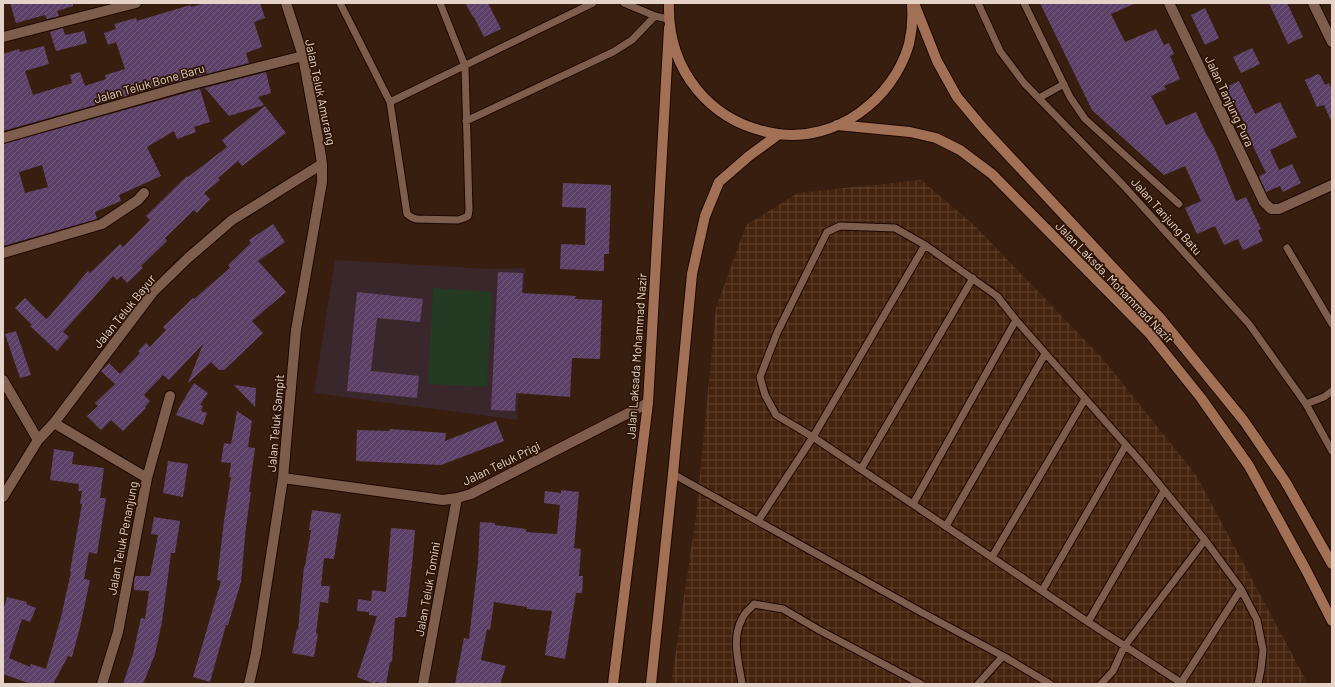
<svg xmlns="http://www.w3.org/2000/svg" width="1335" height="687" font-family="Barlow,sans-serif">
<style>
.industrial{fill:url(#industrial-grid)}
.education{fill:#3a272c}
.grass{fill:#243a23}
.building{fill:url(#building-hatch);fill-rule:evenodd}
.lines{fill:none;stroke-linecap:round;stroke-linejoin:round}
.lane-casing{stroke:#1e0700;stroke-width:9}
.street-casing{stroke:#1e0700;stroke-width:12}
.secondary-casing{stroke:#1e0700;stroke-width:12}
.lane{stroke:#7d5e4d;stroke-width:7}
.street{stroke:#7d5e4d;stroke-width:10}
.secondary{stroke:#a27054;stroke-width:10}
.labels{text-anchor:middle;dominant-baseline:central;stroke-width:3.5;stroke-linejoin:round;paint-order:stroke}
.street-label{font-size:12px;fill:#e5d3c9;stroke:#2e1405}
</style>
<defs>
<pattern id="industrial-grid" width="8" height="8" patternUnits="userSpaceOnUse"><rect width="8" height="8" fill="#44240f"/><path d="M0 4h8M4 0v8" fill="none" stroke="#5f4331"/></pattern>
<pattern id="building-hatch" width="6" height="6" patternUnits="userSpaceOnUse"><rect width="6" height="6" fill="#5d4068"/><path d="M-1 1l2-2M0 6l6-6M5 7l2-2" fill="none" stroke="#745b7c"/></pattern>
</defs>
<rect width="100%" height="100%" fill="#381e0e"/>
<!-- industrial -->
<path class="industrial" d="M921,180L974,225L1103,359L1196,475L1308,684H671L696,516L716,308L746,225L798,193Z"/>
<!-- education -->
<path class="education" d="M335,260L489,269L525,268L517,420L314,393Z"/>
<!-- grass -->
<path class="grass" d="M433,288L492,292L487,387L428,384Z"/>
<!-- building -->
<path class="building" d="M10,3H73V6L57,11L59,16L47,19L45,15L16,23Z
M205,3H260L265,18L254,22L262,47L246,53L249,63L183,80L3,131V54L19,49L20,52L44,46L49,64L25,71L33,95L72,83L70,75L80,72L85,86L106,79L105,75L125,69L116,42L108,45L104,33L116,29L114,24L136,18L137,21L190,5L191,7Z
M465,3H488L501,29L484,37L474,17H473Z
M1040,3H1136L1111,14L1125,42L1156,29L1164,45L1169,43L1174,54L1170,56L1180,79L1164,86L1166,89L1151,96L1166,125L1196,112L1206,134L1214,147L1236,201L1246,197L1261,229L1258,230L1263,241L1243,250L1238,239L1224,245L1215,226L1197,234L1185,208L1201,201L1185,166L1164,175L1092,110Z
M1269,3H1287L1303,37L1288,44Z
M1205,8L1219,38L1205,45L1191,15Z
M63,28L65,35L84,31L87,43L56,51L50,32Z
M1252,48L1260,64L1241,73L1233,57Z
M266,72L271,93L258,97L264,105L229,116L205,88Z
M1318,74L1319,75H1320L1325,85L1329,83L1332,91V123L1324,105L1317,107L1305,80Z
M1239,81L1255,114L1280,102L1297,137L1270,150L1279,170L1292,164L1301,183L1283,192L1280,186L1266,192L1259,176L1266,173L1242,123L1244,122L1226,87Z
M200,89L210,122L194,127L196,132L177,139L174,131L147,147L161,176L119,195L121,201L95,212L97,219L3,246V144ZM42,165L48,187L25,193L19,172Z
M265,106L286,133L242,166L238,161L218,178L220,180L204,193L210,199L197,213L194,210L165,238L167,241L141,266L143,268L127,283L121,276L117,280L113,276L63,332L69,337L57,351L30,326L32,325L15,308L25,298L46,319L48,318L88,271L90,273L120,244L123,247L150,220L146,216L187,176L188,177L227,147L222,140Z
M563,183L611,185L609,254H604V271L560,269L561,244L585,245L586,208L562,207Z
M273,224L285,242L258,261L286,292L252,321L263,333L224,370H219L211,362L188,383L203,344L169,380L163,375L144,395L150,401L145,407L146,408L123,431L111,420L101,430L87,416L98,406L95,403L115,384L101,371L109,363L120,374L140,353L138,351L146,343L150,347L166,330L163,327L193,298L194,299L230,268L228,265L251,243L249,240Z
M498,272L523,273L522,293L576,296L575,299L602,300L600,359L572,358L570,397L516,393L515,411L491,410Z
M357,292L423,299L420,322L377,318L371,371L419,376L417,398L347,391Z
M16,331L31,375L20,378L5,334Z
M194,383L208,393L200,405L203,406L201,411L207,413L203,425L176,415L180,406Z
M234,385L256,388L255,407Z
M237,411L252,421L248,447L255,448L249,492H251L246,526L241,582L228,625H226L210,682L193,677L221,581L217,580L224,521L231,477H229L231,463L221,462L224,443L231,444Z
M496,421L504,441L441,465L356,461L357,430L389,431L390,429L446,433L445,441Z
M54,449L74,452L72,464L104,468L100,498H106L97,554L89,552L84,579L90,580L80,627L72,657L68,656L53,684H31L3,674V611L7,597L27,602L26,604L36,608L30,622L22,619L9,658L30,667L31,664L46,669L61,617L71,572L70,571L82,504H80L82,491H78L79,484L50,480Z
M168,461L188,464L183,497L163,493Z
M561,490L579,492L574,548L581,549L579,576H583L582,593H576L565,659L545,655L552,611L527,609V607L494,602L490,630L487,629L481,660L506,666L500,684H455L464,638L469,639L478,562L480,522L495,523V525L526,529V532L557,534L560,505L544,503L545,491L561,493Z
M312,510L341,514L334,559L324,558L321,586H330L328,603L320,602L316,633L318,634L314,657L292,653L297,629L298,630L304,566H305L311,530H309Z
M154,517L180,521L175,553H171L162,622L155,654L143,684H123L133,654L141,618L145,619L149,591L134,590V582L135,576H150L158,535L151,534Z
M391,528L415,530L413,555L406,617H398V618H395L392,662H390L386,684L376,682L375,684L357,677L377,616L369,615V612L357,611L358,599L371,601L372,590L386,592Z"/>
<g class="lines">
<defs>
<path id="lane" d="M340,3L390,102L407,214L411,217L416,219L458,220L464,218L468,216L469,210L465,66L440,3
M624,3L655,16L668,19
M978,3L1000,51L1024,83L1123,185L1249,324L1306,404L1332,451
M1024,3L1070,97L1085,119L1179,204
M1039,98L1064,84
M390,102L593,3
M466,121L613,52L632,40L655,16
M1287,248L1332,324
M1306,404L1324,397L1332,391
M861,469L973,278
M673,474L921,612L1003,656L1050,684
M913,504L1016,320
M758,521L813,437L925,245
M946,526L1045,354
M992,557L1085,399
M1042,591L1126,445
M1088,622L1164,491
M1181,683L1241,589
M742,684C739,663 731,639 742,619C744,613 750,609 754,604L783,609L819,630L921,684
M978,684L1003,656
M1101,684L1113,671L1124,647L1205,540
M1183,684L1088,622L813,437L776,415L765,395L760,377L777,333L827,232L840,226L895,228L925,245L997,296L1016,320L1141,462L1205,540L1241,589L1257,620L1263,650L1261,669L1258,684"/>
<path id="street" d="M1169,3L1264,202L1271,209H1279L1332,185
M1313,3L1332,42
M3,37L136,3
M3,138L185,86L303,56
M3,253L102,224L138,200L144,193
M3,380L38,440
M54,423L147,478L118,632L102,684
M147,478L170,396
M283,478L443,500L457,498L471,494L648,403
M3,497L38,440L54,423L153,292L188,258L232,220L322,164
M249,684L256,653L283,478L296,330L322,182V164L319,144L303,56L286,3
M423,684L457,498"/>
<path id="secondary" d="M669,3C667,70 710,124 778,134C836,142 893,100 909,44C912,31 913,18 912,5
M914,3L937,61L957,97L983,128L1161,319L1244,421L1285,481L1332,564
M837,125L910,132L936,138L960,150L992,174L1149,333L1201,398L1249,466L1306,570L1332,621
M613,684L648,403L669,28
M651,684L673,474L692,274L705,216L719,182L749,156L779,134"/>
</defs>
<!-- lane casing -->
<use href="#lane" class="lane-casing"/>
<!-- street casing -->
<use href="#street" class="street-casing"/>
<!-- secondary casing -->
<use href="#secondary" class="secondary-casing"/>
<!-- lane -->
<use href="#lane" class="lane"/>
<!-- street -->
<use href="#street" class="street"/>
<!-- secondary -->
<use href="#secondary" class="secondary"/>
</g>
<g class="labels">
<!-- street labels -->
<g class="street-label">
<text transform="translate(149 83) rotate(-16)">Jalan Teluk Bone Baru</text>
<text transform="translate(321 92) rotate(78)">Jalan Teluk Amurang</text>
<text transform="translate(1230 101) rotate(65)">Jalan Tanjung Pura</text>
<text transform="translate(1167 216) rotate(48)">Jalan Tanjung Batu</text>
<text transform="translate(1115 282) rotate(46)">Jalan Laksda. Mohammad Nazir</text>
<text transform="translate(124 311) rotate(-51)">Jalan Teluk Bayur</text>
<text transform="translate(636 356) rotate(-86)">Jalan Laksada Mohammad Nazir</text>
<text transform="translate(275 423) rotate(-85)">Jalan Teluk Sampit</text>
<text transform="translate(501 463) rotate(-26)">Jalan Teluk Prigi</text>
<text transform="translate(122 538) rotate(-79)">Jalan Teluk Penanjung</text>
<text transform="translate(427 589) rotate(-80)">Jalan Teluk Tomini</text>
</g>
</g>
<!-- border -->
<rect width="1335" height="687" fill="none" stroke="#e5d3c9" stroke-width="8"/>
</svg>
